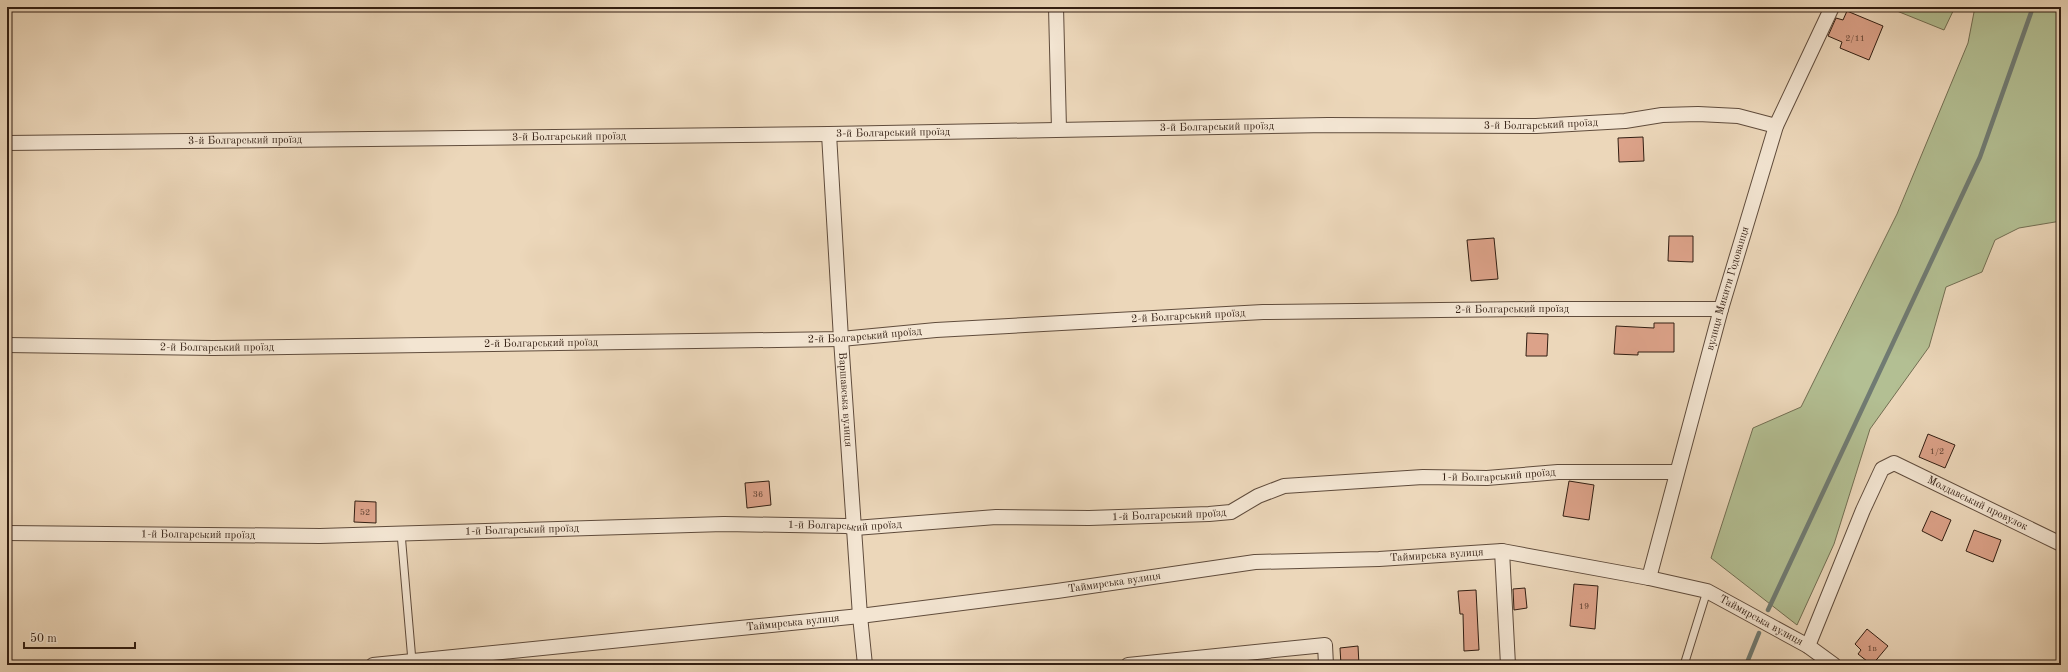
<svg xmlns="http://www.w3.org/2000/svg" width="2068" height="672" font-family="'Old Standard TT',serif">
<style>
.green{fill:#b3bf93;stroke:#726e52}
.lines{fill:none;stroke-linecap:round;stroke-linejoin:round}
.stream{stroke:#707b73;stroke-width:4.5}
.building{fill:#dca289;stroke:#321e12}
.service-casing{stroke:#604c3c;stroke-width:9}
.minor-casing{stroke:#604c3c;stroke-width:16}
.service{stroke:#f3e5d2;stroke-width:7}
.minor{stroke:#f3e5d2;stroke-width:14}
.labels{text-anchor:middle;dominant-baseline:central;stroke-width:3;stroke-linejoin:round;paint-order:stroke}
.number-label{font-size:9px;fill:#5c3f30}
.street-label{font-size:11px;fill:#321e12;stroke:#f3e5d2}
</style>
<rect width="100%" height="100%" fill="#ecd7ba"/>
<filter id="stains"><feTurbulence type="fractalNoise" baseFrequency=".005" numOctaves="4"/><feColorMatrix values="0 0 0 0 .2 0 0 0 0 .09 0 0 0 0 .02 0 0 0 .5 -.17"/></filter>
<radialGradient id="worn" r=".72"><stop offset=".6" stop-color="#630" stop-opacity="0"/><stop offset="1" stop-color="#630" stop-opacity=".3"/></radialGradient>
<!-- green -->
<path class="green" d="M1887,7H1955L1944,30Z
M1975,7H2061V221L2019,228L1995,240L1982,272L1946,287L1929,347L1870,429L1834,544L1797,625L1711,558L1753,428L1801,407L1897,214L1968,43Z"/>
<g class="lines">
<!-- stream -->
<path class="stream" d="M1768,610L1980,157L2033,7
M1746,665L1759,633"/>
</g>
<!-- building -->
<path class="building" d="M1847,11L1883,26L1869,60L1840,48L1842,42L1828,36L1836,18L1843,20Z
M1643,137L1644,161L1619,162L1618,138Z
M1669,236H1693V262L1668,261Z
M1494,238L1498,279L1471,281L1467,240Z
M1654,323H1674V352H1638V355L1614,354L1616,326L1654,328Z
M1527,333L1548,334L1547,356H1526Z
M1928,434L1955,445L1945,468L1919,457Z
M769,481L771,505L747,508L745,483Z
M1569,481L1594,485L1589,520L1563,516Z
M355,501L376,502V523L354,522Z
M1931,511L1951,520L1942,541L1922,531Z
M1974,530L2001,540L1993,562L1966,551Z
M1574,584L1598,586L1595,629L1570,626Z
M1525,588L1527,608L1514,610L1513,589Z
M1476,590L1479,650L1464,651L1463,614H1460L1458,591Z
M1867,629L1888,646L1872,665L1858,654L1861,650L1855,644Z
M1358,646L1359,665H1341L1340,648Z"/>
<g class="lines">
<defs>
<path id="service" d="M401,533L412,661
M1684,665L1707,591"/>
<g id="minor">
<path d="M1056,7L1059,129"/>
<path id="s1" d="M829,134L841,339L860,616L865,665"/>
<path id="s2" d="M7,143L829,134L1328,125L1536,126L1625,121L1662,115L1698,114L1738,116L1776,126"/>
<path id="s3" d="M7,345L213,348L841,339L936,330L1263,312L1537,309H1721"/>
<path id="s4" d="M7,533L320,536L724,524L846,526L855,528L996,517L1089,518L1209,514L1231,512L1258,496L1284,486L1423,477L1487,478L1558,472H1676"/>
<path d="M1502,551L1508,665"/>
<path id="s5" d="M1649,578L1721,309L1776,126L1832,7"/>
<path id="s6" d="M1808,646L1863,510L1882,469L1894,463L2061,544"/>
<path id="s7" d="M373,665L860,616L1057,591L1255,562L1379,559L1502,551L1649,578L1707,591L1808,646L1834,665"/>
<path d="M1128,665L1325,645L1326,665"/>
</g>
</defs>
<!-- service casing -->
<use href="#service" class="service-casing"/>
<!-- minor casing -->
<use href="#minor" class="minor-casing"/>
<!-- service -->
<use href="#service" class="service"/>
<!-- minor -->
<use href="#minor" class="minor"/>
</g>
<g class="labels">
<!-- number labels -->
<g class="number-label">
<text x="1855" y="38">2/11</text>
<text x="1937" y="451">1/2</text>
<text x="758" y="494">36</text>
<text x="365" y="512">52</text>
<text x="1584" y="606">19</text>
<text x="1872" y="648">1в</text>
</g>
<!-- street labels -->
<g class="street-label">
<text stroke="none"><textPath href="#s2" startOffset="1534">3-й Болгарський проїзд</textPath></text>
<text stroke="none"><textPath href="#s2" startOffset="1210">3-й Болгарський проїзд</textPath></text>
<text stroke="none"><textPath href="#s2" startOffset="886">3-й Болгарський проїзд</textPath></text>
<text stroke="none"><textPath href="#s2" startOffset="562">3-й Болгарський проїзд</textPath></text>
<text stroke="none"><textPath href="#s2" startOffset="238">3-й Болгарський проїзд</textPath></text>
<text stroke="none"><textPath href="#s5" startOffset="300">вулиця Микити Годованця</textPath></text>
<text stroke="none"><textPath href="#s3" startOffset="1506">2-й Болгарський проїзд</textPath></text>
<text stroke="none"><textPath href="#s3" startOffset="1182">2-й Болгарський проїзд</textPath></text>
<text stroke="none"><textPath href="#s3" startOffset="858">2-й Болгарський проїзд</textPath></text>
<text stroke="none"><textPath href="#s3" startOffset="534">2-й Болгарський проїзд</textPath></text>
<text stroke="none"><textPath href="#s3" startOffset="210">2-й Болгарський проїзд</textPath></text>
<text stroke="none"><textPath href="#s1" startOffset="266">Варшавська вулиця</textPath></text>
<text stroke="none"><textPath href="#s4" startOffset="1499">1-й Болгарський проїзд</textPath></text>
<text stroke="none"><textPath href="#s6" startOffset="298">Молдавський провулок</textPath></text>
<text stroke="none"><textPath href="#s4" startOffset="1163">1-й Болгарський проїзд</textPath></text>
<text stroke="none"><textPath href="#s4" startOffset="838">1-й Болгарський проїзд</textPath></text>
<text stroke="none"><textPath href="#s4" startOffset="515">1-й Болгарський проїзд</textPath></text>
<text stroke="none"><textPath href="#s4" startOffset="191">1-й Болгарський проїзд</textPath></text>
<text stroke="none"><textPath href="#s7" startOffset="1070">Таймирська вулиця</textPath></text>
<text stroke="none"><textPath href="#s7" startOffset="746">Таймирська вулиця</textPath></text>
<text stroke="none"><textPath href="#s7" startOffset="1406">Таймирська вулиця</textPath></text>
<text stroke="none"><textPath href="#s7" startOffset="422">Таймирська вулиця</textPath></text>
</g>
</g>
<!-- margin -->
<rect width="2068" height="672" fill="none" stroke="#ecd7ba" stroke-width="24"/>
<rect x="8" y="8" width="2052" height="656" fill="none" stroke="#321e12" stroke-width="2"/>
<rect x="12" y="12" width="2044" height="648" fill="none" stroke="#321e12"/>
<!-- scale -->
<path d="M24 642v6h111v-6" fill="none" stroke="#321e12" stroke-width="2"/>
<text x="30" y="642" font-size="12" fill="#321e12" stroke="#f3e5d2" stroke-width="3" paint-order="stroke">50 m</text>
<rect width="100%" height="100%" filter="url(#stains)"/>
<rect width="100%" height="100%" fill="url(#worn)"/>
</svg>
